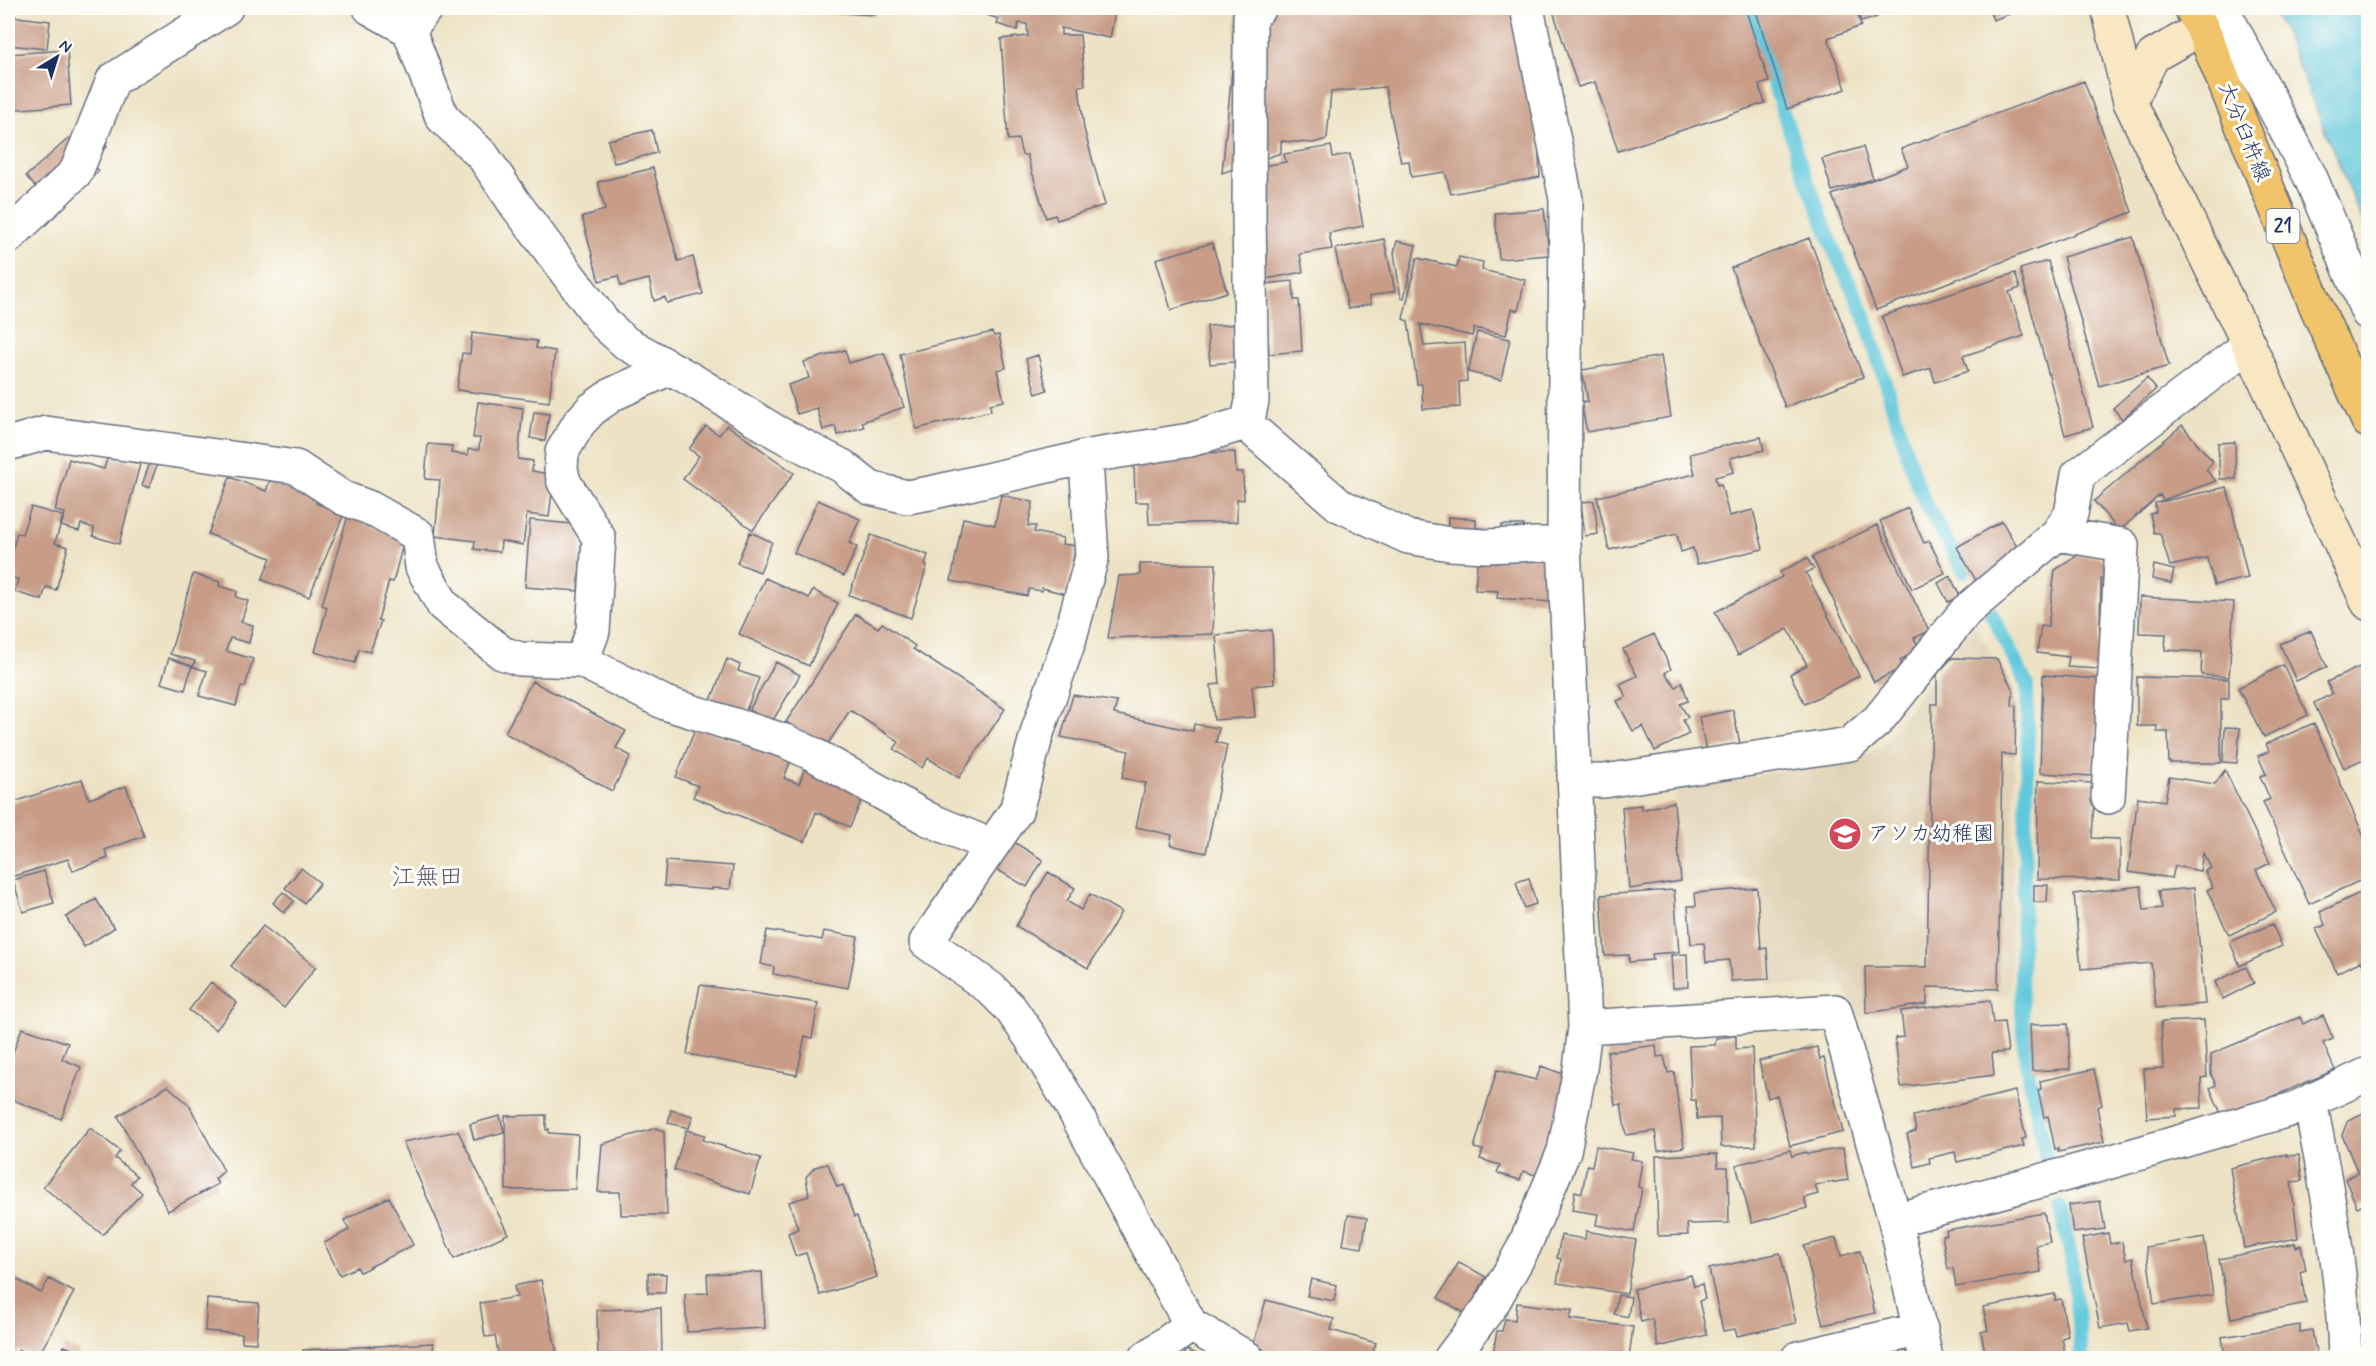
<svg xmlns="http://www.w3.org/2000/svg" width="2376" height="1366" font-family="Mynerve,'Klee One',sans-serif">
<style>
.built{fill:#e0d2b6}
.water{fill:#60c8dc;stroke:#3e7c9d;stroke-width:1.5}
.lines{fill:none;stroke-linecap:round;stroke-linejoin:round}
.stream{stroke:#60c8dc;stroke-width:14}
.building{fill:#c89c87}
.street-casing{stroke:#646e82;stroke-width:36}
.secondary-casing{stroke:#646e82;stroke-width:36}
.primary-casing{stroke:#646e82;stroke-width:36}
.street{stroke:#fff;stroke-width:33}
.secondary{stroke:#f9e7c3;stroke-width:33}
.primary{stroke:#f1c36a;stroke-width:33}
.labels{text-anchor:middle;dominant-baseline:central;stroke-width:6;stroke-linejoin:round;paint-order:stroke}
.shield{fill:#fdfcf7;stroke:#5f6c8c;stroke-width:1.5}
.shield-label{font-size:20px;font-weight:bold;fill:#1b2f5e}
.street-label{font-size:21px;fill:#1b2f5e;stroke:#fdfcf7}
.poi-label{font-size:21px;fill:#1b2f5e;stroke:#fdfcf7;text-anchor:start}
.quarter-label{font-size:24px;fill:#58556c;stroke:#fdfcf7}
</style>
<rect width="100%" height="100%" fill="#fdfcf7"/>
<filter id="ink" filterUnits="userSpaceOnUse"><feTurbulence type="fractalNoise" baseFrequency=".0167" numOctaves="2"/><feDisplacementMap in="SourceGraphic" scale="12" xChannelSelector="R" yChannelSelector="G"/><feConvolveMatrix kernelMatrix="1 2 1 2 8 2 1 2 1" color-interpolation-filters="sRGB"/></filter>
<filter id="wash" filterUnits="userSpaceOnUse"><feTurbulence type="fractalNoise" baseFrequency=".008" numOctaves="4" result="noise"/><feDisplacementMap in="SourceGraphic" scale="24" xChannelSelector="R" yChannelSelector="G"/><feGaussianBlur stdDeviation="1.35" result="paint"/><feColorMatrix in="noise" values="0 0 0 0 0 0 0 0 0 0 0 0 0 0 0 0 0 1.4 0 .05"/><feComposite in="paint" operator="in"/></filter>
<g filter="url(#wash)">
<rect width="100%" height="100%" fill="#ede2c4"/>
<!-- built -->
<path class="built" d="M1975,625L2011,688L2016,705L2010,994L1855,1018L1844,986L1767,985L1760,878L1679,883L1675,790L1862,757L1880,748L1965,635Z"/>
<!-- water -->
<path class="water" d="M2272,8H2368V235L2286,36Z"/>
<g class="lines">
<!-- stream -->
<path class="stream" d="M1749,8L1798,157L1836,255L1864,314L1913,473L1926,505L1964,571
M1991,613L2027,685L2028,761L2021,973L2022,1012L2026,1062L2047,1162
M2060,1207L2071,1257L2082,1358"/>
</g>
<g id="blocks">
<!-- building -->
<path class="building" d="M827,8H875V15L827,12Z
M965,8H1116L1110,38L1061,28V35H1080L1085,85L1079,86L1084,129L1105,205L1057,220L1055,215L1046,218L1027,155H1022L1018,139L1008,140L1001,39L1028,36L1027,24L1019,23L1017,30L997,24L999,19Z
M1238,8H1512L1538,137L1540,177L1451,194L1445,172L1411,177L1409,161L1401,162L1385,87L1331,92L1327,139L1313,143L1281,141V153L1222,173Z
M1552,8H1745L1769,82L1759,85L1765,103L1618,151L1595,82L1578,87Z
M1755,8H1856L1861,26L1828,38L1846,89L1787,109Z
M1857,8H1874L1877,17L1861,22Z
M1989,8H2026L1993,20Z
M9,16L50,21L47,49L8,45Z
M67,50L71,105L8,110V54Z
M2084,81L2132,212L1876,310L1832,195L1908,166L1901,149Z
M92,130L107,147L91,161L99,171L66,200L51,205L26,176L69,138L75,144Z
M652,130L657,153L614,163L608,140Z
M1331,146L1333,157L1350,154L1363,226L1329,233L1332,249L1300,254L1303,272L1266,279L1245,169L1286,162L1284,154Z
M1863,147L1873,179L1832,191L1822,159Z
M653,168L678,261L693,257L703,294L667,303L665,297L654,301L649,279L621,286L618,276L599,281L582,217L605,210L598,182Z
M1544,209L1549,255L1499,259L1495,213Z
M2133,237L2169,366L2099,386L2063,257Z
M1809,238L1863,377L1785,407L1731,268Z
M1384,239L1395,291L1370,296L1371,304L1348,309L1335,249Z
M1397,241L1416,245L1404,298L1401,297L1394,253Z
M1212,243L1227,292L1171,310L1156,259Z
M1459,257L1483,262L1482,270L1525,280L1518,311L1512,309L1506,335L1474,328L1472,336L1420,324L1424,346L1465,343L1467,381L1459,382L1460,407L1423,409L1422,384H1417L1408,321L1403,319L1417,258L1457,267Z
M2048,261L2093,427L2065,435L2020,269Z
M2015,273L2020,288L2009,292L2024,336L1963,356L1968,371L1935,382L1931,368L1902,377L1882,316Z
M1293,281L1294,300H1299L1302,351L1269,354L1265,284Z
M1241,324L1244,361L1210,364L1207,326Z
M992,332L994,336L999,335L1006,368L997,370L1004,401L990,404L991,411L916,429L900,354Z
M1477,332L1510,339L1501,380L1468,372Z
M472,333L537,341L536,348L555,351L549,402L457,390L462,353L470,354Z
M845,350L849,363L884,353L904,407L862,422L864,427L838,435L835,426L823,430L817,408L797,414L788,385L809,378L804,362Z
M1038,355L1047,390L1036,394L1026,359Z
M1661,356L1671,417L1587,432L1581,402L1588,401L1582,370Z
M2147,378L2156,389L2122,419L2113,408Z
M478,402L523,408L518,459L533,461L532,471L554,475L549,517L527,514L523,545L501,541L500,552L474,549L475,541L435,536L440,480L425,479L428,444L452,446L451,453L468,455V449L479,450L480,438H473Z
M534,412L549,414L545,441L530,438Z
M727,425L794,473L753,530L683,479L699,456L689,449L706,426L719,435Z
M2182,425L2213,462L2206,470L2216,481L2163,500L2160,495L2119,531L2094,501Z
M1761,437L1764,450L1730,458L1734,472L1715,477L1717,485L1721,484L1729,516L1753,510L1763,549L1697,564L1693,548L1681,552L1677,534L1609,550L1597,497L1695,474L1690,454Z
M2235,442L2236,479H2220L2218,443Z
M1235,452L1236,472H1243L1244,500L1237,499V522L1149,524L1148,502H1135L1134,463L1147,454Z
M108,456L140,464L119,544L93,536L94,528L81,524L79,531L61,526L65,513L55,511L69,459L104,469Z
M151,460L158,462L149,488L142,485Z
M272,475L320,494L316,503L344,514L309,597L262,580L271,558L208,534L230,477L266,491Z
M2227,487L2248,578L2214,585L2207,558L2170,566L2160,533H2154L2150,514L2156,512L2155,503Z
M1001,495L1033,502L1028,526H1036L1034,532L1063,538L1062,544L1076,546L1066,594L1042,588V591L1029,589L1027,596L951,581L963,518L995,525Z
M818,500L860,519L849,543L857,547L844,576L794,553Z
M1594,501L1598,534L1585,536L1581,502Z
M31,507L63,516L55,543L68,547L56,590L46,587L42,600L15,592L18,579L8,577V565L17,533L22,534Z
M1908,508L1924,543L1929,541L1945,573L1912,589L1880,521Z
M348,515L404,540L393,582L389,581L378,620L381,621L370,652L359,649L355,663L315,652L327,607L322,605Z
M1448,517L1476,519V528L1502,530V525H1524V529L1552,531V602L1497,598L1498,591L1475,590L1479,539L1448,538Z
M530,520L583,525L578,591L525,587Z
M2002,521L2023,558L1978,584L1957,547Z
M1877,525L1929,631L1914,638L1920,649L1900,660L1904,667L1874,682L1812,557Z
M750,532L772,542L760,572L737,563Z
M871,535L928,555L925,565L927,566L911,618L849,595Z
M2078,555L2099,557L2109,564L2108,580L2101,578L2099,669L2067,667L2069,657L2037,653L2041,626L2048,627L2055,570Z
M1807,558L1814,569L1806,573L1859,676L1805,704L1790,674L1807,665L1788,629L1738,655L1715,612L1782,577L1780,572Z
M1140,564H1216L1213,634L1108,638L1119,576L1140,575Z
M2154,565L2174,570L2171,583L2152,579Z
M193,574L220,582L219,586L237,591L236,597L248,601L241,622L253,625L249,643L230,638L226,651L253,659L245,687L241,686L236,706L199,696L207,671L193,667L195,661L170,654Z
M1950,576L1960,596L1948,602L1938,583Z
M765,578L809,598L813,590L838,603L809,666L739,634Z
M2140,597L2234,602L2229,677L2201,675L2202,652L2165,650L2166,634L2139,633Z
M856,614L878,628L882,623L915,646L913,649L1005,709L959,778L928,758L922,768L894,749L899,742L850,710L826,747L786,722Z
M1272,630L1274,684L1252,686L1255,717L1214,720L1211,685L1220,684L1216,635Z
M2311,631L2327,667L2296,681L2280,644Z
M1654,634L1671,669L1665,673L1676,687L1682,682L1688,701L1680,704L1688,717L1683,720L1689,734L1655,751L1643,726L1633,731L1617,701L1626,697L1620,684L1637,676L1623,649Z
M169,658L192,666L185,690L161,683Z
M1952,658L1997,659L2013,690L2012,705L2016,706L2015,755L2002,754L1998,989L1927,987V1004L1866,1013L1865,967H1927L1932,704H1937V674Z
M727,659L740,665L738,671L759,678L745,713L710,703Z
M776,662L800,675L772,722L749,710Z
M2283,665L2308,715L2264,737L2238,688Z
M2362,666L2368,681V757L2344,768L2314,703L2332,694L2327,682Z
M2043,675L2100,679L2093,776L2040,773Z
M2137,677L2229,679V699H2221V763H2169L2168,732H2157V726H2137Z
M532,681L626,731L616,748L631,756L612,791L505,733Z
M1073,695L1117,702L1114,714L1193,731L1194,724L1219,728L1216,742L1227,745L1206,853L1170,845L1172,835L1136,827L1146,783L1122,778L1129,751L1061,737Z
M1733,710L1740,744L1706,750L1699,717Z
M2314,723L2368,846V877L2309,904L2263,802L2270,799L2260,776L2266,774L2258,756L2269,751L2266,744Z
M696,727L791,760L784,778L799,784L805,767L865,792L850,827L816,812L805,842L693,797L698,786L676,777Z
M2225,727L2240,728L2237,763L2223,762Z
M2225,770L2270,863L2256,870L2276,912L2229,935L2207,890L2213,888L2205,871L2211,868L2203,853L2200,871L2175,866L2172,878L2128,872L2138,797L2165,801L2169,777L2215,784Z
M82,779L89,799L126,786L144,836L105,850L108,858L73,871L68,859L11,877L8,866V804Z
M2038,781L2095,783L2092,838L2120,839V880L2037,879Z
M1674,802L1681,881L1629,889L1622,807L1641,805V810Z
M1012,841L1043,860L1027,887L996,869Z
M666,861L733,866L730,889L712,888V890L664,886Z
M301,868L320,883L304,903L285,888Z
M44,871L54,903L23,912L13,880Z
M1048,872L1075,888L1067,901L1081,910L1090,894L1121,912L1088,968L1016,926Z
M1529,878L1536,904L1524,908L1516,882Z
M2034,885H2048L2047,902H2034Z
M2141,886L2144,910L2162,908L2158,891L2194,888L2205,1004L2156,1008L2151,963L2081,969L2074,894Z
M1757,888L1761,949L1767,948L1769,979L1731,981L1729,960L1706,962L1704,943L1691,944L1688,906H1696L1695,893Z
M2368,889V975L2361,961L2337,973L2316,929L2325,925L2320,912Z
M1674,890L1679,952L1652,954L1653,960L1629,962V955L1605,956L1601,895Z
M283,892L294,901L284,913L273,903Z
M96,899L114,928L84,947L66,917Z
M2272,924L2282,946L2240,966L2230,942Z
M263,926L316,967L284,1008L231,966Z
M767,930L822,940L824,931L858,937L848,988L773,974L774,967L761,964Z
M1687,954L1688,987L1673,988L1671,955Z
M2246,967L2254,983L2223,999L2215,982Z
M211,982L237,1003L216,1030L189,1010Z
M700,985L818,1003L812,1038L805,1036L797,1075L687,1054Z
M1990,1000L1993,1023L2004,1022L2008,1052L1992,1053L1994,1075L1901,1087L1895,1038L1904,1037L1901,1011Z
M2323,1015L2333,1039L2323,1043L2335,1070L2223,1118L2210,1088L2216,1085L2211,1074V1054L2300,1017L2303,1024Z
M2204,1020L2207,1077L2201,1078L2202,1108L2176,1109V1116L2147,1118L2144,1069L2163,1068L2161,1022Z
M2068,1024L2070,1069L2032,1071L2030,1025Z
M22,1028L68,1043L62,1059L81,1067L61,1119L8,1098V1066Z
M1736,1036V1049L1752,1048L1756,1146L1721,1147L1720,1118L1697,1119L1696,1100H1691L1689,1046L1715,1045L1716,1038Z
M1656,1045L1657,1057L1664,1056L1668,1073L1674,1072L1684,1147L1658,1151L1655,1131L1626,1135L1621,1104L1615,1105L1607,1052Z
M1817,1047L1820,1059L1824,1058L1843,1132L1790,1146L1777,1095L1768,1098L1759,1061Z
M1541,1066L1571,1077L1542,1177L1523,1171L1520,1180L1497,1173L1500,1165L1480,1159L1483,1150L1474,1148L1497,1070L1536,1080Z
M2094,1069L2102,1105L2097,1107L2104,1142L2058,1152V1148L2055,1149L2048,1116L2044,1117L2038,1090L2041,1089L2040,1081Z
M168,1086L189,1105L224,1171L215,1179L218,1184L168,1211L118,1116Z
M2015,1091L2026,1138L2022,1139L2024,1146L1957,1162L1955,1152L1929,1158L1930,1163L1915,1167L1907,1134L1916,1131L1913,1116Z
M671,1110L693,1116L689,1128L668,1123Z
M2368,1111V1202L2357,1207L2345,1179L2358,1173L2342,1135L2348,1120Z
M546,1115V1130L549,1129V1133L578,1135L575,1189L506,1190L505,1116Z
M500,1116L504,1132L474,1140L470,1124Z
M90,1128L120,1151L115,1158L137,1176L131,1183L142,1193L103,1235L43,1187Z
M656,1128L664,1132L667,1215H621L620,1192H598L602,1144Z
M686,1130L705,1135L703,1140L761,1158L750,1194L674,1170Z
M458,1131L508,1234L454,1259L403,1142Z
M1596,1146L1633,1153L1631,1159L1642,1161L1638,1187L1642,1188L1634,1232L1596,1225L1598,1214L1572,1210L1575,1191L1582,1193L1587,1165L1592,1166Z
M1843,1148L1848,1180L1815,1185L1818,1194L1804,1198L1807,1208L1752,1223L1736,1165L1790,1150L1792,1156L1806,1152L1807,1154Z
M1717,1154L1718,1167H1728L1729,1223L1687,1224L1688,1235L1658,1236L1656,1156Z
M2287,1154V1156L2299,1155L2302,1181L2291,1182L2298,1238L2244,1248L2230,1168Z
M828,1164L837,1187L843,1185L854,1217L857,1216L877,1277L820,1295L806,1253L795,1256L788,1233L798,1229L789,1202L809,1196L806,1177L815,1167Z
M389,1197L413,1245L360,1272L357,1267L340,1275L324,1243L349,1230L344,1220Z
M2100,1201L2105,1229L2073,1233L2069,1205Z
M2044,1213L2050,1242L2036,1245L2041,1272L1956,1287L1953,1268L1948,1269L1942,1235H1947L1946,1230Z
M1348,1215L1367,1218L1362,1248L1343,1245Z
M1586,1231L1636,1240L1627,1294L1557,1283L1561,1259L1557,1258L1561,1235L1585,1239Z
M2108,1233L2110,1244L2122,1242L2126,1260L2133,1258L2147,1328L2130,1331L2128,1323L2100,1328L2082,1238Z
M2204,1237L2213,1295L2154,1304L2146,1247Z
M1836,1238L1841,1256L1860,1251L1875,1313L1823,1325L1804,1246Z
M2295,1243L2296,1247L2301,1245L2306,1270L2300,1272L2306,1303L2231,1318L2219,1259Z
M1780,1253L1796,1323L1737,1336L1735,1329L1723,1331L1709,1269Z
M1459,1262L1486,1277L1466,1314L1438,1298Z
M762,1272L765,1328L687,1332L685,1294L708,1293L707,1274Z
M648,1273L666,1274L665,1293H648Z
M8,1274L41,1293L49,1279L74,1292L37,1358L19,1350L15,1356L8,1352Z
M1691,1275L1694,1286L1702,1284L1705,1299L1699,1301L1707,1335L1658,1347L1652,1319L1641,1322L1634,1289Z
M1311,1279L1337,1285L1334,1301L1307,1296Z
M541,1280L558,1358H499L495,1336L485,1337L480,1303L517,1297L514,1286Z
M2055,1294V1300L2061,1299L2068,1336L2062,1338L2066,1358H1986L1981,1332L1988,1330L1983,1307Z
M1618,1295L1631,1297L1628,1317L1614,1314Z
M207,1299L259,1303L256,1343L242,1342V1334L205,1331Z
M1266,1300L1334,1319L1331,1330L1376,1343L1371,1358H1284L1263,1352V1349L1253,1346Z
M1517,1303L1572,1310L1570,1319L1633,1327L1629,1358H1492L1497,1331H1502L1505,1319L1515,1320Z
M661,1308L662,1358H598L597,1310Z
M2300,1325V1332L2312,1330L2317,1358H2225L2222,1337Z
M433,1343L434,1358H304L303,1350Z
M64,1346L80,1352L77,1358H60Z
M1187,1350L1204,1358H1182Z"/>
</g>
</g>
<g filter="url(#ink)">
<use href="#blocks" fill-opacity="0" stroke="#646e82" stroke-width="1.5"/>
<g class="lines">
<defs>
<path id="street" d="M370,8L409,30L442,117L483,156L516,205L605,324L626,343L692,380L778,433L842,466L870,488L907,497L930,493L1095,455L1190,440L1245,423L1339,505L1408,537L1450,544L1485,546L1564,543
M2222,8L2310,176L2368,313
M409,30L426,8
M8,237L76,172L113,80L226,8
M1247,425L1252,401L1249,215L1250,39V17L1259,8
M8,444L46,433L296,467L343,498L370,508L418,535L422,567L443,605L502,653L520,659L582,661L665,703L785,741L813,754L928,819L992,846
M1083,457L1087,476L1092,557L1069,641L1038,730L1016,811L926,942L990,988L1010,1008L1031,1038L1070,1103L1191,1325L1146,1358
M2057,534L2122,545L2108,797
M582,661L593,631L599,538L564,482L561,469L562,452L579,423L592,409L613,394L670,368
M1575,781H1604L1850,744L1878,720L1966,611L2057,534L2071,514L2078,475L2249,345
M1585,1027L1835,1011L1895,1220
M2310,1102C2327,1187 2343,1272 2345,1358
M1191,1325L1247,1358
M1451,1358L1492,1304L1524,1247L1564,1151L1580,1069L1585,1027L1564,543L1566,199L1527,8
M1798,1358L1921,1329
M1926,1358L1895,1220L2096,1166L2296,1108L2368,1074"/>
<path id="secondary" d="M2108,8L2130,102L2249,345L2368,603
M2130,102L2153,56L2202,28"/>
<path id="primary" d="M2191,8L2202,28L2316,306L2368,421"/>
</defs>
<!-- street casing -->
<use href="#street" class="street-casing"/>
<!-- secondary casing -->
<use href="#secondary" class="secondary-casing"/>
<!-- primary casing -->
<use href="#primary" class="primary-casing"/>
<!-- street -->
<use href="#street" class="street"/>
<!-- secondary -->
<use href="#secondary" class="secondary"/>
<!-- primary -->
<use href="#primary" class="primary"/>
</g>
</g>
<!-- icons -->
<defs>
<symbol id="school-disc" viewBox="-11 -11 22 22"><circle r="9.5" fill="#d1495b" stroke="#fdfcf7"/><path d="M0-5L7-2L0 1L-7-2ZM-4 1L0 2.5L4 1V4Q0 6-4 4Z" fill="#fff"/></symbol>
</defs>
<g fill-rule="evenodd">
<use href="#school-disc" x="1826" y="815" width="38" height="38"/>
</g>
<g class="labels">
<!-- shield labels -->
<rect class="shield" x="2266.5" y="209" width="33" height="34" rx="4.5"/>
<g class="shield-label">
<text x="2283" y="226">21</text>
</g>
<!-- street labels -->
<g class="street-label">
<text transform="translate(2244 132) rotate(68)">大分臼杵線</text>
</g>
<!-- poi labels -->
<g class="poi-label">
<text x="1868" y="834">アソカ幼稚園</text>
</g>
<!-- quarter labels -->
<g class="quarter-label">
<text x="427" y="877">江無田</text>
</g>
</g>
<!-- margin -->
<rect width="2376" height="1366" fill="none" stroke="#fdfcf7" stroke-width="30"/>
<!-- north arrow -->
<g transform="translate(57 57) rotate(38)" stroke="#fdfcf7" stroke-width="4.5" paint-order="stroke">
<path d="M0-4.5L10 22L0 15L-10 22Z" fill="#1b2f5e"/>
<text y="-9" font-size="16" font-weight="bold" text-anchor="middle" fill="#1b2f5e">N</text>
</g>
</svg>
